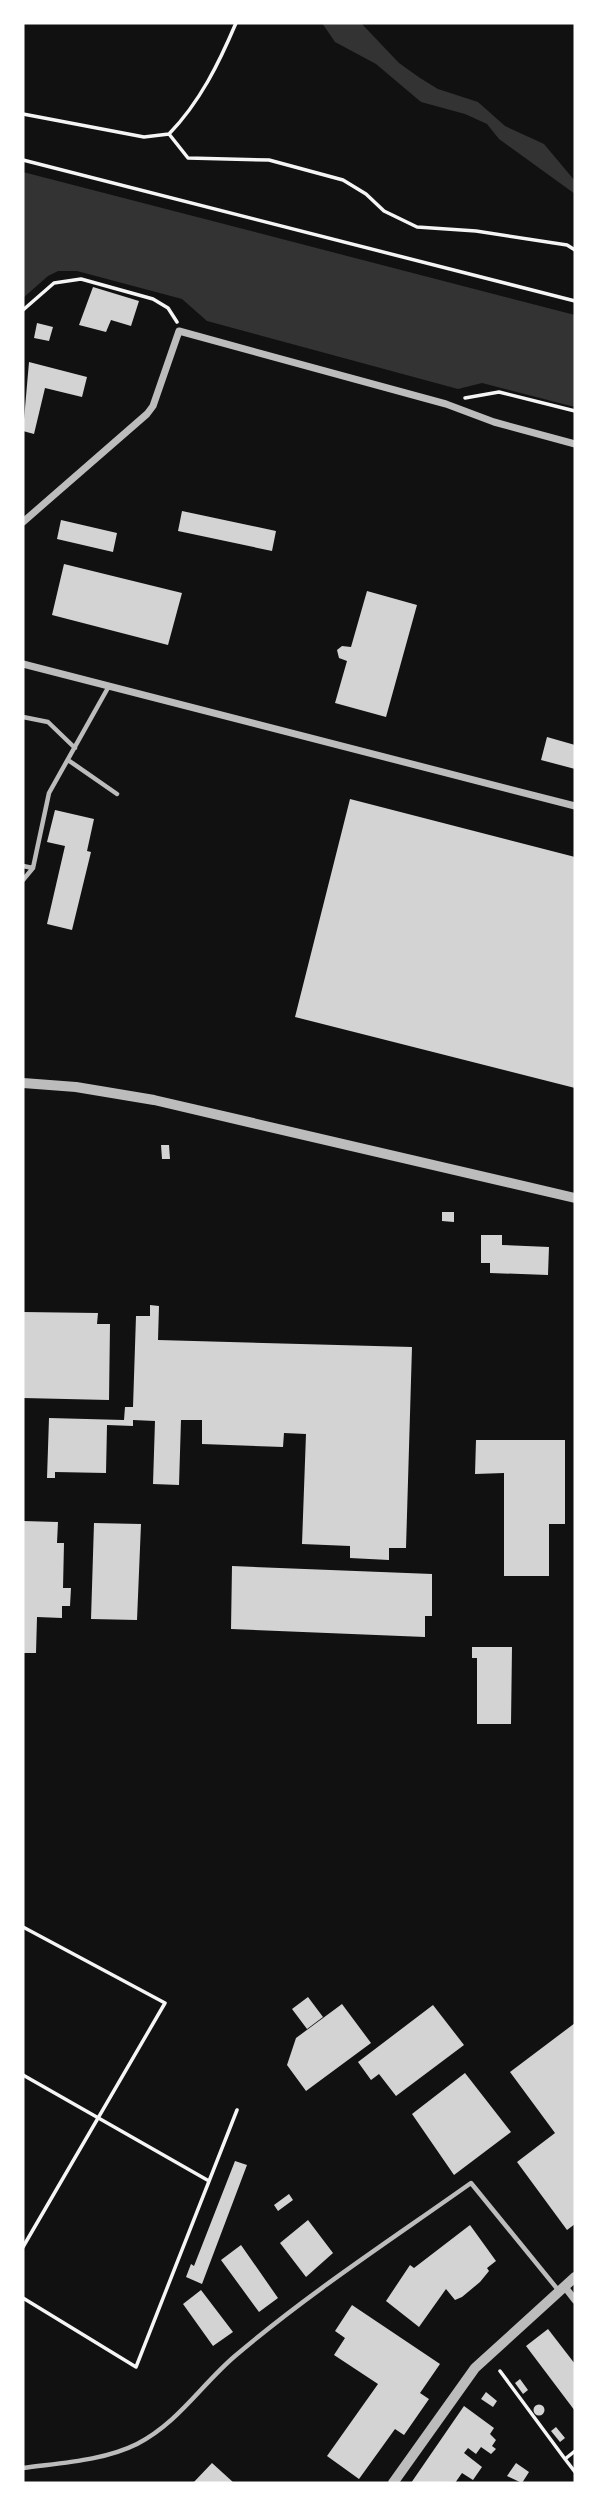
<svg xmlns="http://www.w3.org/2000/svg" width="598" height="2506" font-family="Manrope,sans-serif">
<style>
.water{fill:#333}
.building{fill:#d3d3d3}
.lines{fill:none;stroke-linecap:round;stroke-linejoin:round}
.path{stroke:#f5f5f5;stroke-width:3.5}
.service{stroke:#bcbcbc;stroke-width:4.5}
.minor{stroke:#bcbcbc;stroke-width:7}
.tertiary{stroke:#bcbcbc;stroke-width:10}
</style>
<rect width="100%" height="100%" fill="#111"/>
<!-- water -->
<path class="water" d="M322,23H361L399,63L420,78L438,89L478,102L505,126L544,144L575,181V194L499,139L487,124L465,114L421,102L376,64L335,42Z
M23,172L575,315V407L482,383L458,389L207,321L182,299L77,271H58L48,276L23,298Z"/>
<!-- building -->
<path class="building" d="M93,287L139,301L131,326L111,320L106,332L79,325Z
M37,323L53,327L49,341L34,338Z
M29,362L87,377L82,397L45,388L34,434L23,431Z
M182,511L276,531L272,551L178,531Z
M61,520L117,533L113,552L57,539Z
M64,564L182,593L168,645L52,615Z
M367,591L417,605L386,717L335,703L347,661L339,658L337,650L342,646L351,647Z
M547,737L575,745V769L541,760Z
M350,799L575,857V1088L295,1017Z
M55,810L94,819L87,851L91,852L72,930L47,924L65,846L47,842Z
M161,1145H169L170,1159H162Z
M442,1212H454V1222L442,1221Z
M481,1235H502V1245L549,1247L548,1275L490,1273V1263H481Z
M150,1305L159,1306L158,1340L412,1347L406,1548H389V1560L350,1558V1546L302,1544L306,1434L284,1433L283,1447L202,1444V1420H181L179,1485L153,1484L155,1421L133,1420V1426L107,1425L106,1473L55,1472V1478H47L49,1418L124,1420L125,1407H133L136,1316H150Z
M23,1312L98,1313L97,1324H110L109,1400L23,1398Z
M476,1440H565V1524H549V1576H504V1473L475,1474Z
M23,1521L58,1522L57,1543H64L63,1588H71L70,1606H62V1618L37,1617L36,1653H23Z
M94,1523L141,1524L137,1620L91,1619Z
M232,1566L432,1574V1616H425V1637L231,1629Z
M472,1647H512L511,1724H477V1658H472Z
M308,1997L323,2017L307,2029L292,2009Z
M342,2004L371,2043L306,2091L287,2065L296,2038Z
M433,2005L464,2045L396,2096L379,2074L371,2080L358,2062Z
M575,2023V2224L567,2230L517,2162L555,2133L510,2072Z
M465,2073L511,2132L454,2175L412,2114Z
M235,2161L247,2165L202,2284L186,2277L191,2264L194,2266Z
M289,2194L293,2200L278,2211L274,2205Z
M308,2220L333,2253L306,2277L280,2243Z
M470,2225L496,2261L487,2268L489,2271L480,2282L462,2297L455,2300L446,2289L419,2327L386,2301L410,2265L414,2268Z
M241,2245L278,2298L259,2312L221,2260Z
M201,2290L233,2332L213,2346L183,2304Z
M352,2305L440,2364L420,2393L429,2399L404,2435L395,2429L359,2479L327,2456L378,2384L334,2355L345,2338L335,2331Z
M548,2329L575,2364V2411L526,2346Z
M520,2379L528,2390L523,2394L515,2383Z
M486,2392L497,2401L493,2407L481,2399Z
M533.5 2410a5.5 5.5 0 1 1 11 0a5.5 5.5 0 1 1-11 0Z
M464,2406L494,2428L490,2434L496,2440L492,2446L496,2449L491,2454L481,2447L476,2454L468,2448L464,2453L482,2467L473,2480L462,2473L455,2483H411Z
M556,2427L565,2438L560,2442L551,2431Z
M212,2463L234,2483H193Z
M516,2463L529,2472L522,2483L507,2476Z"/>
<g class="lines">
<!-- path -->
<path class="path" d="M236,23C219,63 200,102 169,134L188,158L269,160L343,180L366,194L384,211L417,227L476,231L567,245L575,250
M23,114L144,137L169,134
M23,160L575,301
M23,310L54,283L81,279L153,299L168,308L177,322
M465,398L499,392L575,411
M23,1927L165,2003L23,2247
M23,2075L209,2181
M23,2298L136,2367L237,2110
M500,2371L565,2459L575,2451
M565,2459L575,2472"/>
<!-- service -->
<path class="service" d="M23,717L48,722L75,748
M68,760L117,794
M23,866L33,868
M23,880L33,868L49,793L109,686
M23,2468C59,2463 103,2461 137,2444C178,2423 201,2385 235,2356C309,2293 392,2239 471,2183L559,2291"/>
<!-- minor -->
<path class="minor" d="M23,522L147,414L153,406L179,331L446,404L494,422L575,444
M23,664L575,806
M565,2287L575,2300"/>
<!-- tertiary -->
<path class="tertiary" d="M23,1083L76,1087L154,1100L575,1198
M393,2483L475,2368L575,2277"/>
</g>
<!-- border -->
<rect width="598" height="2506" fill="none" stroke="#ffffff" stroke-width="49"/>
</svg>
